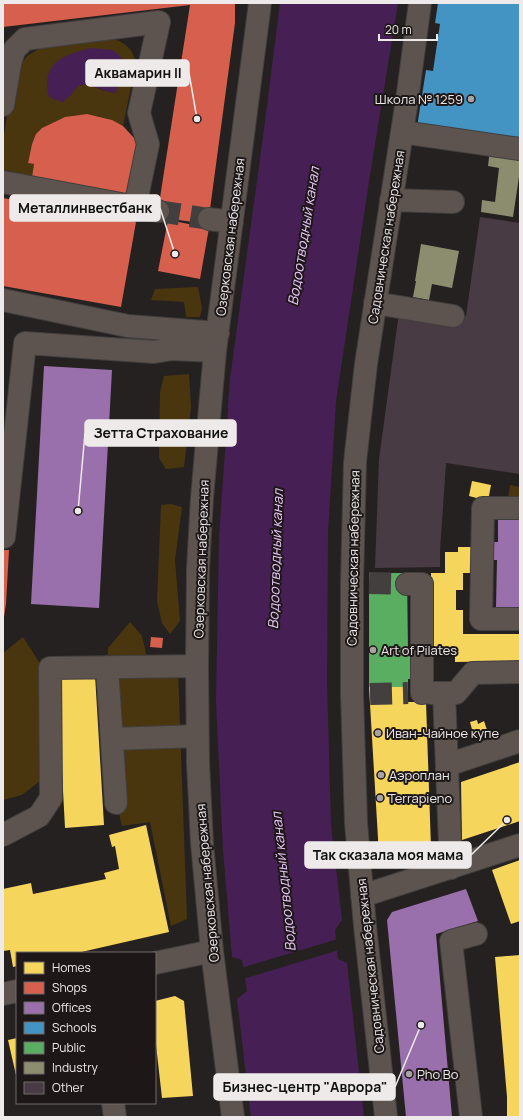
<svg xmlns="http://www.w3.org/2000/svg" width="523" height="1120" font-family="Manrope,sans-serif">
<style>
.green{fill:#49360e;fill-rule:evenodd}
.water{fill:#462054}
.pier{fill:#262121}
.homes{fill:#f6d55c}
.shops{fill:#d6604d}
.offices{fill:#9970ab}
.schools{fill:#4393c3}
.public{fill:#5aae61}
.industry{fill:#8c8c6e}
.building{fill:#493b43}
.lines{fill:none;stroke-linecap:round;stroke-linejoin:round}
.minor-tunnel{stroke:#443f3f;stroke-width:22;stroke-dasharray:22 11;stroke-linecap:butt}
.minor-casing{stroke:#413e3e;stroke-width:24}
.minor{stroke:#5d544f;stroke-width:22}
.poi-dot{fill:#a9a4a4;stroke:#1d1717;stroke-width:1.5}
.labels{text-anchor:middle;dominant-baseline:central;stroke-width:4;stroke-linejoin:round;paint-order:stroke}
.poi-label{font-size:13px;fill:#efeaea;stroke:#1d1717;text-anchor:start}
.street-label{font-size:13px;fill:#efeaea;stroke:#1d1717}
.water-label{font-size:14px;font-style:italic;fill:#ebc7fc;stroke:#1d1717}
.leader{fill:none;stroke:#efeaea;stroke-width:1.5}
.callout-dot{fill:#efeaea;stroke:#1d1717;stroke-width:1.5}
.callout{fill:#efeaea;stroke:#efeaea;stroke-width:1.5}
.callout-label{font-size:14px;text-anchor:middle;font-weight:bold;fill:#111}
</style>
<rect width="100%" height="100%" fill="#262121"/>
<!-- green -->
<path class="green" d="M111,38C124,42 133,48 136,63L123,126C99,113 76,111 52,123C46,126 41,128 37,134C31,142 30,153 28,163L34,164L32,177L3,170V142L11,88L19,67L27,56L37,50L47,45ZM124,67L123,76L115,93L102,90L87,84L78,86Z
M198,287L202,308L200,317H186L184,302L151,300L155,289Z
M189,374L191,407L184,467L166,469L159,458L160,392L164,376Z
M510,485L520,487V501L508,499Z
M171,504L182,507L175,560L180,621L170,634L162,623L157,601L161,505Z
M130,622L142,636L147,658L178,670L187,919L171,926L150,822L122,826L104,752L108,648Z
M23,637L46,673L45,777L22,795L3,800V653Z"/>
<!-- water -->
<path class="water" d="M280,3H398L369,181L336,401L328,532L327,683L331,825L342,920L335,930L338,959L347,963L364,1117H251L237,999L247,991L242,960L232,957L223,850L216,702L219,537L230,379L264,129Z
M92,48L113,50L122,58L124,67L123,76L115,93L103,90L87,84L78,86L71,95L63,102L56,100L49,97C40,62 65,54 92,48Z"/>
<!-- pier -->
<path class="pier" d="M338,939L339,950L243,979L241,968Z"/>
<!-- homes -->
<path class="homes" d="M472,481L491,485L488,501L469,496Z
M458,547H474L473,573H463V590H456V610H463V634H520V661L455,662V649L431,650V573H445V552H458Z
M95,675L104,825L65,828L57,677Z
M369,687H408V702H426L431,848L387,861L379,855Z
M477,720L478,724L484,721L488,733L474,737L470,722Z
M520,762V821L462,840L461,782Z
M146,825L169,932L77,953H17V966L13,967L10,950L3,951V889L31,883L33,894L106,879L104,873L119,869L115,846L112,847L109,835Z
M520,860V921L511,924L492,870Z
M520,955V1117H507V1097L495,957Z
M175,996L184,1001L193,1096L162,1098L155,1036V1001Z
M17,1038V1075H16L8,1040Z"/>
<!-- shops -->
<path class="shops" d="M3,3H235V23L208,224L157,217L190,5L3,27Z
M87,114L112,120L123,126L135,139L139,156L128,194L32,177L34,164L28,163L32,144L36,134L42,128L65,117Z
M3,198L136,222L121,307L3,286Z
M168,220L209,228L200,279L158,271Z
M3,550H9L6,604L4,617Z
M151,637L163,638L162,648L150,647Z"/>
<!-- offices -->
<path class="offices" d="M44,366L112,370L99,608L31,604Z
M498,518L520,519V608L496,607L497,560H490V542H498Z
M466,889L478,921L436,934L452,1117H406L387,920L392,912Z"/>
<!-- schools -->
<path class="schools" d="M438,3H520V142L417,127L426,70L433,71L440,24L435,23Z"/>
<!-- public -->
<path class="public" d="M369,573H407L408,652H410V679H408V687H369Z"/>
<!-- industry -->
<path class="industry" d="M490,149L520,154V170L513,217L481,212L482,200L495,202L499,168L488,166Z
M421,244L459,251L452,288L432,284L429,300L413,297L416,281H415Z"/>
<!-- building -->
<path class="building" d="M480,217L520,223V474L446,463L440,551V567L375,568L379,459L400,305L466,316Z"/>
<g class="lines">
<!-- minor-tunnel -->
<path class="minor-tunnel" d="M158,211L209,219
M369,583L407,584
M370,694L408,693"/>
<defs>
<path id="minor" d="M3,105L10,64L14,50L25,39L159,22L139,113L148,144L135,207
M402,132L520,149
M3,182L158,211
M391,200L453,202
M209,219L232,222
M3,300L128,326L218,333
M375,303L453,316
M520,508H483L481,619H520
M4,537L25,343L154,352L172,349L215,351
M407,584H422V693
M107,667L116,803
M431,693H456L473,673L520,672
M444,693L451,868
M112,739L197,736
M447,765L520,741
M3,835L39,816L51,798L50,668L197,666
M362,896L520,845
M155,963L212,951
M3,994L17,991
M113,1103L115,1117
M233,1117L212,951L202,843L198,763L197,666L198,569L202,498L215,351L260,3
M386,1117L365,926L356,823L352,694V583L355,462L366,364L407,100L420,3
M471,1117L451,941L476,934"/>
</defs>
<!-- minor casing -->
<use href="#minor" class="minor-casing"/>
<!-- minor -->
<use href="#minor" class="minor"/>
</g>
<!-- markers -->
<g class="poi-dot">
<circle cx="471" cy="99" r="4"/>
<circle cx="373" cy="650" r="4"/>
<circle cx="378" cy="733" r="4"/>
<circle cx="381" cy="775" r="4"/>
<circle cx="380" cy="798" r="4"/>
<circle cx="409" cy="1074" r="4"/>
</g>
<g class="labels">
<!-- poi labels -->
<g class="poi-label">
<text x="463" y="99" text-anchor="end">Школа № 1259</text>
<text x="381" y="650">Art of Pilates</text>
<text x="386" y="733">Иван-Чайное купе</text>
<text x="389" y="775">Аэроплан</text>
<text x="388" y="798">Terrapieno</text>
<text x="417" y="1074">Pho Bo</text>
</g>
<!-- street labels -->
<g class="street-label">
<text transform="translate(230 237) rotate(-83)">Озерковская набережная</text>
<text transform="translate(386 237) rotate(-81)">Садовническая набережная</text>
<text transform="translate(353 558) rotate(-89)">Садовническая набережная</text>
<text transform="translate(201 559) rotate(-88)">Озерковская набережная</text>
<text transform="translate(207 883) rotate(-95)">Озерковская набережная</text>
<text transform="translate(370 966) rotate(-96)">Садовническая набережная</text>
</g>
<!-- water labels -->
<g class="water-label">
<text transform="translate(303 236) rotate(-81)">Водоотводный канал</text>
<text transform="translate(275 559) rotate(-88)">Водоотводный канал</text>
<text transform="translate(283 882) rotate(-96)">Водоотводный канал</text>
</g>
</g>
<!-- callouts -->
<path class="leader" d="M197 119L189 73M175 254L160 208M78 511L85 433M507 820L471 855M421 1025L395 1087"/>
<g class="callout-dot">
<circle cx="197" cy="119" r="4"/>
<circle cx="175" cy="254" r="4"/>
<circle cx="78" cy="511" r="4"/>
<circle cx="507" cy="820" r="4"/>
<circle cx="421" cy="1025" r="4"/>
</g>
<g class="callout">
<rect x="86" y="60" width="103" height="26" rx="4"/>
<rect x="10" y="195" width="150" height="26" rx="4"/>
<rect x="85" y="420" width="151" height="26" rx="4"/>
<rect x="305" y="842" width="166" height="26" rx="4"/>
<rect x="214" y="1074" width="181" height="26" rx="4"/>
</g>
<g class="callout-label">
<text x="138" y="78">Аквамарин II</text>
<text x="85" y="213">Металлинвестбанк</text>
<text x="161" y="438">Зетта Страхование</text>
<text x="388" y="860">Так сказала моя мама</text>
<text x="305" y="1092">Бизнес-центр "Аврора"</text>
</g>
<!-- border -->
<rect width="523" height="1120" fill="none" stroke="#efeaea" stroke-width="8"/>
<!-- legend -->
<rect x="16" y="952" width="140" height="152" fill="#1d1717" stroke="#716b6b"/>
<rect x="24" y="962" width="20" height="12" fill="#f6d55c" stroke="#716b6b"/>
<text x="52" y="972" font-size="12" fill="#efeaea">Homes</text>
<rect x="24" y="982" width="20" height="12" fill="#d6604d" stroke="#716b6b"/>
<text x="52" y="992" font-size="12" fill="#efeaea">Shops</text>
<rect x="24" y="1002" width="20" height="12" fill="#9970ab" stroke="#716b6b"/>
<text x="52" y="1012" font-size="12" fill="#efeaea">Offices</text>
<rect x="24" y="1022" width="20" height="12" fill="#4393c3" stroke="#716b6b"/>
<text x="52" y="1032" font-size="12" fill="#efeaea">Schools</text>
<rect x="24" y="1042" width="20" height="12" fill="#5aae61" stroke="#716b6b"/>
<text x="52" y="1052" font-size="12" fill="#efeaea">Public</text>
<rect x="24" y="1062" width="20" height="12" fill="#8c8c6e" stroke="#716b6b"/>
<text x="52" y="1072" font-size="12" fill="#efeaea">Industry</text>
<rect x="24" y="1082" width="20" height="12" fill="#493b43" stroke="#716b6b"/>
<text x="52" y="1092" font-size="12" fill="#efeaea">Other</text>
<!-- scale -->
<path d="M379 34v6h58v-6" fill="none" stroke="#efeaea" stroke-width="2"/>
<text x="385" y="34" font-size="12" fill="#efeaea" stroke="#1d1717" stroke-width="3" paint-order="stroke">20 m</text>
</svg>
